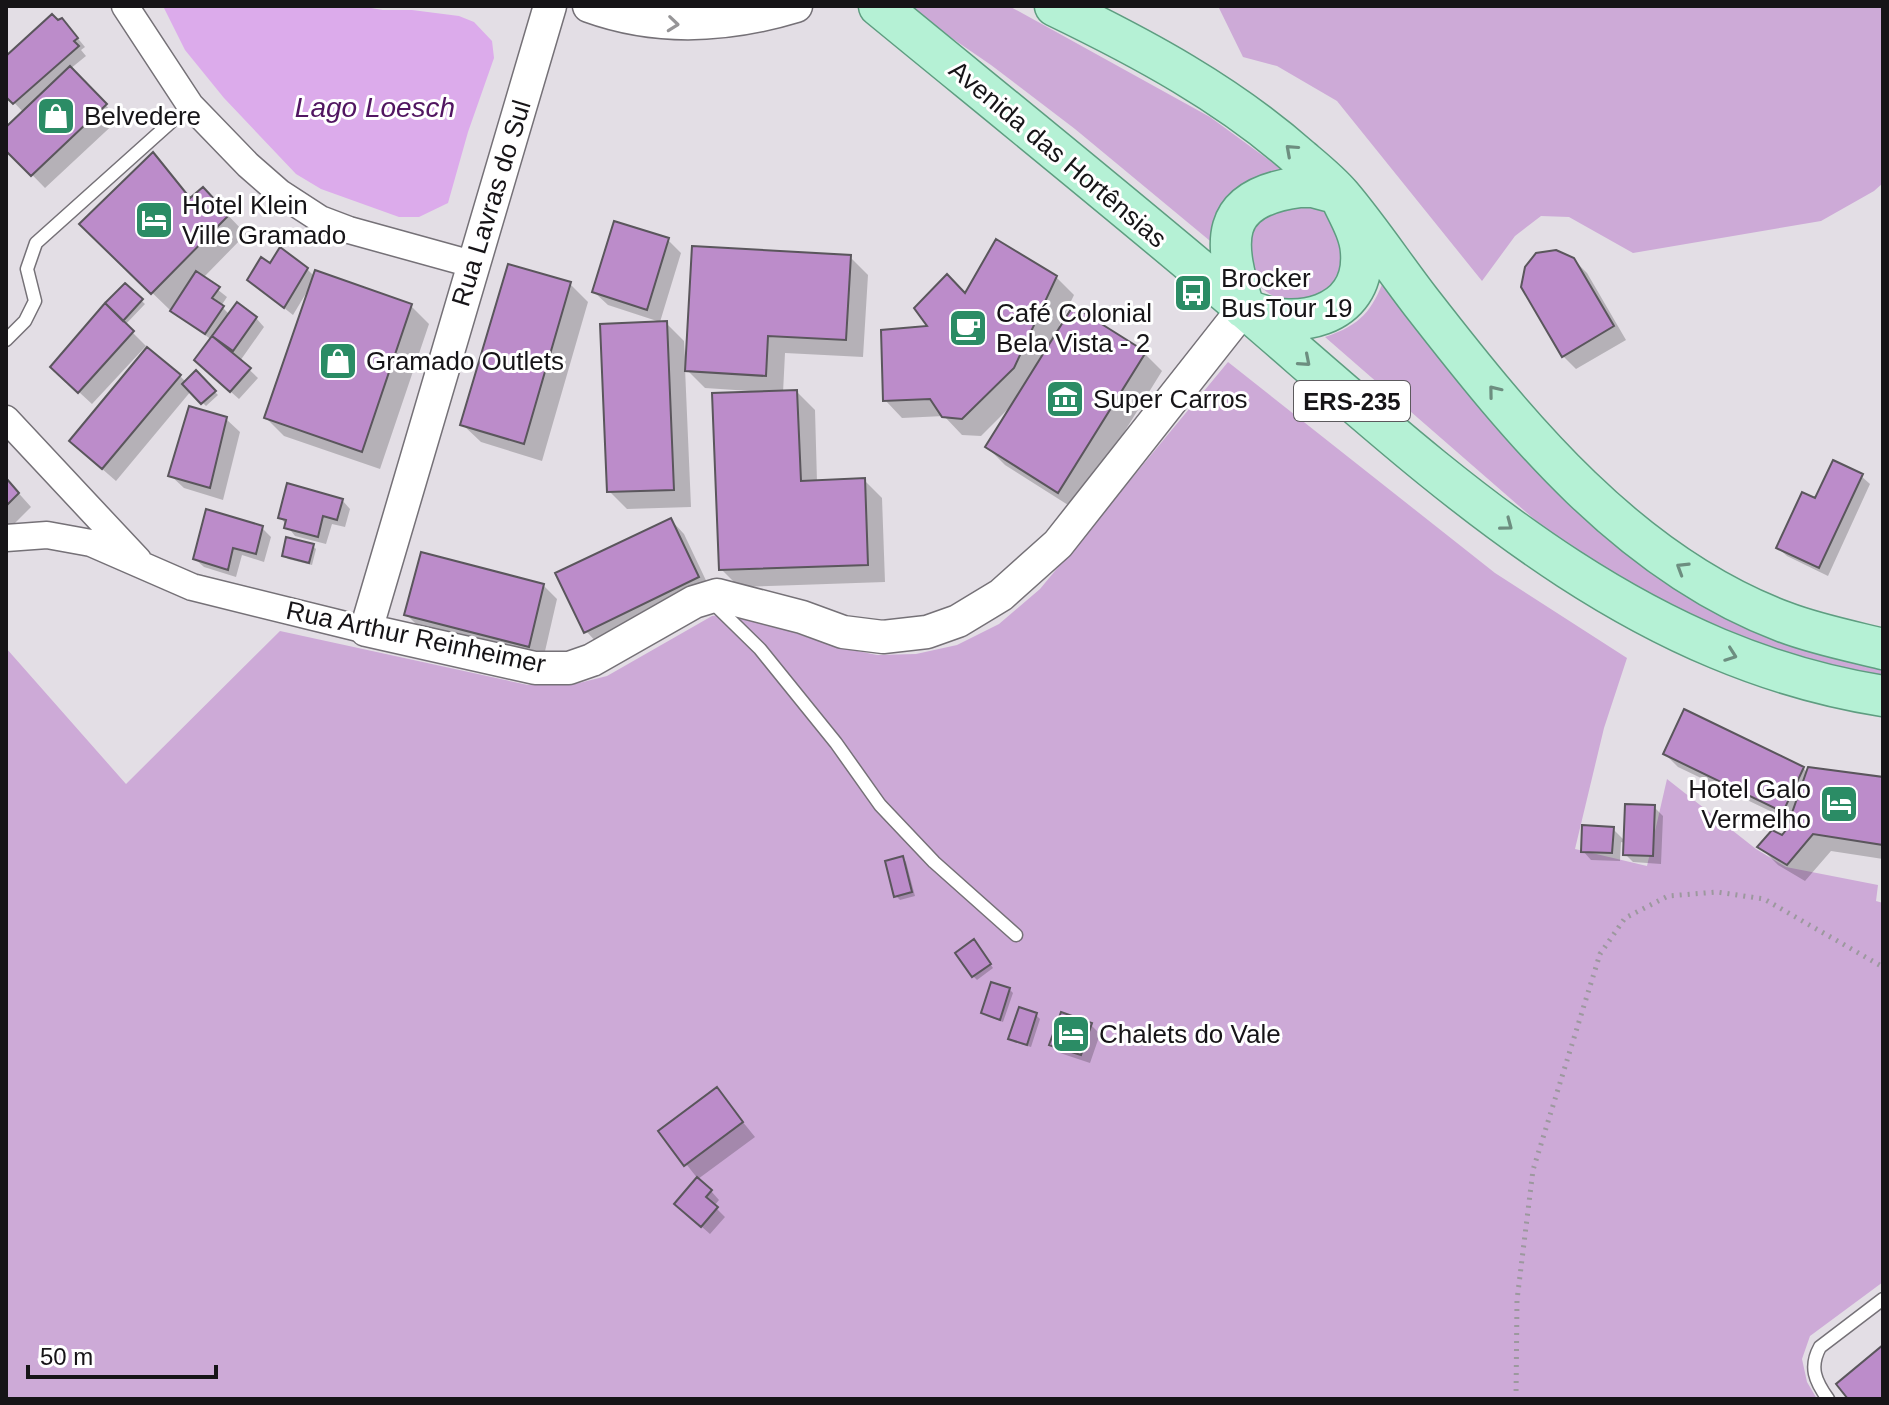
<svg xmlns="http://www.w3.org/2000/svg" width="1889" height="1405" font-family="Helvetica,sans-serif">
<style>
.green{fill:#cdaad7}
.water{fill:#dcabeb}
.shadow{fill:#0003}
.building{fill:#bc8cca;stroke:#5a565c;stroke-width:2}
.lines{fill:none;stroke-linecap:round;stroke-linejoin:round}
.service-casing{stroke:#757177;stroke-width:15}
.minor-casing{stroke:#757177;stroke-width:29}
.tertiary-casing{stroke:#757177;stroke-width:35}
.primary-casing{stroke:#5e9d80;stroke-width:43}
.path{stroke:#9c989e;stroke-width:5;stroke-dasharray:2 6;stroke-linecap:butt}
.service{stroke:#fff;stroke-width:12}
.minor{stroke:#fff;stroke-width:26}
.tertiary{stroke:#fff;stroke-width:32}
.primary{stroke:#b5f1d5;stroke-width:40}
.oneway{stroke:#969597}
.oneway2{stroke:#6d8e80}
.labels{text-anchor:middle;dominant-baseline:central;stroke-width:6;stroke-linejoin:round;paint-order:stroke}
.shield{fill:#fff;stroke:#5c5a5d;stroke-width:2}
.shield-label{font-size:24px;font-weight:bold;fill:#161417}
.poi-label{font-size:26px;fill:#161417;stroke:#fff;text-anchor:start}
.street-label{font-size:26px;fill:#161417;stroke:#fff}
.water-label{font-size:28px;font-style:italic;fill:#511561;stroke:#fff}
</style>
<rect width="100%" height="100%" fill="#e3dee5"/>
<!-- green -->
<path class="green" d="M905,6H1009L1210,117L1291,176L1221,250L1075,129L991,65Z
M1218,6H1883V183L1874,191L1821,221L1633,253L1569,217L1541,216L1515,236L1482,281L1337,101L1277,66L1243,57Z
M1306,204C1316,208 1325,211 1333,220C1350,239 1347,277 1325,292C1319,296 1309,297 1302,299C1287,303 1273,298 1262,288C1245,272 1241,228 1264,216C1276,210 1293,208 1306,204Z
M1385,277L1520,447L1866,665L1883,668V681L1754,649L1592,564L1542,526L1325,337C1361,325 1372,311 1385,277Z
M1228,362L1495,573L1627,658L1604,728L1575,849L1647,866L1667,779L1756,849L1786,867L1878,885L1876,901L1883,903V1282L1810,1336L1802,1359L1807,1382L1817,1399H6V648L126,784L280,631L528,685H571L607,676L712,616L736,613L833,646L877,655L916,654L957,645L999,624L1040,589Z"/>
<!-- water -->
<path class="water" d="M163,6H359L383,10H412L459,16L474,22L492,41L494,58L468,132L448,203L419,217H399L321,189L296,174L224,98L185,50Z"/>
<!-- shadow -->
<path class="shadow" d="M70,29L85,47L81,50L86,56L70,69L119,119L45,188L6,148V130L24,113L6,94V58Z
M153,155L192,199L220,207L246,234L203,278L227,297L221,306L230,315L256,318L264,327L240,361L258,378L239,399L205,369L212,340L170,310L81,224Z
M668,240L681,253L660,322L608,305L594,292Z
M850,257L868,275L863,357L785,353L783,393L797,392L815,410L817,482L864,480L882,498L885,582L739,587L721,569L750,391L705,388L685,368L691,507L627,509L609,491L666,323L684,341L685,357H688Z
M1573,259L1587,273L1626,340L1576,369L1563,356Z
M270,265L307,269L315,277L316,273L411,306L429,324L380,469L284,436L266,418L308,290L293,315L249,280Z
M1056,277L1074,295L1059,326L1144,353L1162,371L1076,510L1005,465L987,447L1010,407L981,436L962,435L944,416L902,418L885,400L931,327L966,295Z
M570,284L588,302L542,461L481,442L463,425Z
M125,286L145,304L125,325L146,346L92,404L66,380Z
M196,373L218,395L206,406L191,391L116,481L85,454L180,376L186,382Z
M226,419L240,432L223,500L184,488L170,475Z
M1861,476L1870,484L1828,576L1787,556L1778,548L1816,501Z
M6,479L31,507L6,532Z
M342,500L350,509L345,527L332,524L326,544L295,536L280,517Z
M671,520L684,534L711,591L599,645L586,631Z
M262,528L271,537L264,562L242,555L236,577L204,567L195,559Z
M313,546L316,549L312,565L288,559L284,555Z
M543,585L557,599L543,660L420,628L406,614Z
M1665,754L1803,768L1808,773L1883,779V859L1831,851L1805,881L1778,865L1760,847L1782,838L1791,821L1678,767Z
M1654,807L1663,816L1661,864L1633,862L1625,854V843L1621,842L1620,861L1591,860L1583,851L1613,829L1625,841Z
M903,858L906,862L915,896L900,900L896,896Z
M977,946L993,968L977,980L973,976Z
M1009,989L1013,993L1003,1022L987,1016L983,1013Z
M1036,1015L1040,1019L1031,1047L1014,1042L1011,1038Z
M1091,1025L1100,1034L1090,1063L1060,1053L1052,1044Z
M717,1090L755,1137L698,1179L661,1132Z
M711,1191L719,1200L714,1206L725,1217L710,1234L685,1212Z"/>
<!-- building -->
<path class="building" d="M52,14L58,20L62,18L78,38L74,41L79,46L13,104L6,97V56Z
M70,66L107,104L31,176L6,151V127Z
M153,152L190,198L203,187L229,215L151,294L79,224Z
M614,221L669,238L647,310L592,292Z
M996,239L1057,276L1014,368L962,419L942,417L930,399L883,401L881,330L927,326L914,308L947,274L965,293Z
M692,246L851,255L846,340L768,336L766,376L685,371Z
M280,247L308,268L284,308L247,280L261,257L270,263Z
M1556,250L1574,258L1614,326L1562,357L1521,287L1525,267L1536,253Z
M508,264L571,282L524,444L460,425Z
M315,270L412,304L362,452L264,418Z
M196,271L220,287L212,298L224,306L205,334L170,311Z
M125,283L143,299L123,321L105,303Z
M237,302L257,317L233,351L212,336Z
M105,303L134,331L78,393L50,367Z
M1073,306L1146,352L1058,493L985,447Z
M667,321L674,490L607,492L600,324Z
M212,336L251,368L230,392L194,360Z
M147,347L181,375L102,469L69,441Z
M196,370L216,391L201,404L182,384Z
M797,390L801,481L865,478L868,565L719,570L712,393Z
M189,406L227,417L210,488L168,476Z
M1833,460L1863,474L1819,568L1776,548L1802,492L1815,498Z
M6,478L19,493L6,506Z
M287,483L343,499L337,520L323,516L318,537L284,528L286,520L278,518Z
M206,509L263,526L256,554L233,548L228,570L193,559Z
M671,518L699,577L584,633L555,573Z
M286,537L314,544L309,563L282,556Z
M421,552L544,584L529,647L404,615Z
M1684,709L1804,767L1783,812L1663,754Z
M1808,767L1883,777V845L1813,834L1787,865L1757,847L1772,830L1782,835L1786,830Z
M1625,804L1655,805L1653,856L1623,855Z
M1582,825L1614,827L1612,853L1581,852Z
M903,856L912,892L894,897L885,861Z
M974,939L991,964L972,977L955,953Z
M991,982L1010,988L1000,1020L981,1013Z
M1019,1007L1037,1013L1027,1045L1008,1039Z
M1061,1012L1092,1023L1081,1055L1049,1045Z
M717,1087L743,1122L684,1166L658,1131Z
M697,1177L712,1190L706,1197L718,1207L701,1227L674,1204Z
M1883,1345V1399H1848L1836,1384Z"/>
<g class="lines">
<defs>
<path id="service" d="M6,340L25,321L35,301L27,269L36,243L190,105
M712,602L760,649L836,743L880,805L934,862L1016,935
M1828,1399C1815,1381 1809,1367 1820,1347L1883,1299"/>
<path id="minor" d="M125,6L190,105L248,165L280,193L320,219L349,230L472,264
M6,419L138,560
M6,538L47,535L91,543L192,587L366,630"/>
<path id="tertiary" d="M550,6L366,630L535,668H569L592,660L694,602L717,595L802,617L843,632L883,637L927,632L958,621L1001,595L1058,544L1244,308
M589,6C658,31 727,27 796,6"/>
<path id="primary" d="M879,6C1002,107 1126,207 1247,310C1438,474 1624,655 1883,696
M1055,6C1142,48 1228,94 1301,159C1314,170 1329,182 1341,196C1369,229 1394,267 1421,302C1519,428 1629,564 1784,622C1815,634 1850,641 1883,649
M1300,187H1313L1339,194C1347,212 1360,232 1361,252C1366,318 1292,333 1244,308C1224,243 1216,198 1300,187Z"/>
</defs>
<!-- service casing -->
<use href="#service" class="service-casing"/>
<!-- minor casing -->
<use href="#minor" class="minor-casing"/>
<!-- tertiary casing -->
<use href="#tertiary" class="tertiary-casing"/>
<!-- primary casing -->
<use href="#primary" class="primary-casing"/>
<!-- path -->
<path class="path" d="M1516,1399L1517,1300L1533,1170L1600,954L1625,918L1668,896L1717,892L1764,899L1883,967"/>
<!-- service -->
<use href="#service" class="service"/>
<!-- minor -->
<use href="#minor" class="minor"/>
<!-- tertiary -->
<use href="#tertiary" class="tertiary"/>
<!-- primary -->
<use href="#primary" class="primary"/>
</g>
<!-- one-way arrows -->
<defs><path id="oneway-chevron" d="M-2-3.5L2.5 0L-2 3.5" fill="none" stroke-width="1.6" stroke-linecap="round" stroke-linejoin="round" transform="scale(2)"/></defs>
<use class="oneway" href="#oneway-chevron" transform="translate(673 24) rotate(6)"/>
<g class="oneway2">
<use href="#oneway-chevron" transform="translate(1291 150) rotate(-138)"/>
<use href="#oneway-chevron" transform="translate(1305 361) rotate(41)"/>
<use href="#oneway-chevron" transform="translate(1494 391) rotate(-129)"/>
<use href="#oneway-chevron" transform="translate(1507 525) rotate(37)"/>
<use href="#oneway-chevron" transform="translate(1682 568) rotate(-148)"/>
<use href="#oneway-chevron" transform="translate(1731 655) rotate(20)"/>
</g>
<!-- icons -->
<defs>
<symbol id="shop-square" viewBox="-11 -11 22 22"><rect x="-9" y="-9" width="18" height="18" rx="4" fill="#2b8c65" stroke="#fff"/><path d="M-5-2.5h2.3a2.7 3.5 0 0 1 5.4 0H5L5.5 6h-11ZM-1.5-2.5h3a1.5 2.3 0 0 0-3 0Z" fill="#fff"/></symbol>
<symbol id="hotel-square" viewBox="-11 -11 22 22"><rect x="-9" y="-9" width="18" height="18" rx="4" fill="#2b8c65" stroke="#fff"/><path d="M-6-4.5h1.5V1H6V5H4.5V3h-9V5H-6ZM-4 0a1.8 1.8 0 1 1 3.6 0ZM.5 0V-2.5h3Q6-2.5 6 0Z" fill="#fff"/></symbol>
<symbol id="bus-square" viewBox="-11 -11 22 22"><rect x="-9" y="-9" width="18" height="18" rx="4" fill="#2b8c65" stroke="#fff"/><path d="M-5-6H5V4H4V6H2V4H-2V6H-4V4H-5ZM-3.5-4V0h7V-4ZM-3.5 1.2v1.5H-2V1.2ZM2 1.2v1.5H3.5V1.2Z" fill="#fff"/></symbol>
<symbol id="cafe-square" viewBox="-11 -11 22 22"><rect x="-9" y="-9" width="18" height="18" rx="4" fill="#2b8c65" stroke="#fff"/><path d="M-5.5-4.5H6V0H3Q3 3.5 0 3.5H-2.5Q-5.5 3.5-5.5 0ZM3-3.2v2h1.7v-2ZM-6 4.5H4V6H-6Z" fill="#fff"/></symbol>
<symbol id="museum-square" viewBox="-11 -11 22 22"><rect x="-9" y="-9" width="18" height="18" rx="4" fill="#2b8c65" stroke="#fff"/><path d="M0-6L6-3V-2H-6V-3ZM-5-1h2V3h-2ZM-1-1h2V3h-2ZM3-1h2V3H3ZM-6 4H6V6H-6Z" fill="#fff"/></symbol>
</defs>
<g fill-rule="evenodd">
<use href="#shop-square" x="34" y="94" width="44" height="44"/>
<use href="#hotel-square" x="132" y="198" width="44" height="44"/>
<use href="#bus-square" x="1171" y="271" width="44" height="44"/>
<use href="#cafe-square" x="946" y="306" width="44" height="44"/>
<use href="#shop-square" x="316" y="339" width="44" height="44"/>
<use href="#museum-square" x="1043" y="377" width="44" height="44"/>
<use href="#hotel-square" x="1817" y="782" width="44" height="44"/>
<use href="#hotel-square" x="1049" y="1012" width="44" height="44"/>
</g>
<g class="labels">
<!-- shield labels -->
<rect class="shield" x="1294" y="381" width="116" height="40" rx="6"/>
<g class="shield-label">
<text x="1352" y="401">ERS-235</text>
</g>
<!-- poi labels -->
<g class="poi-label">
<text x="84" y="116">Belvedere</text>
<text x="182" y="205">Hotel Klein<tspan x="182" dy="30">Ville Gramado</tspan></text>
<text x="1221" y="278">Brocker<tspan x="1221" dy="30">BusTour 19</tspan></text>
<text x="996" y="313">Café Colonial<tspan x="996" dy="30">Bela Vista - 2</tspan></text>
<text x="366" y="361">Gramado Outlets</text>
<text x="1093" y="399">Super Carros</text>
<text x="1811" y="789" text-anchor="end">Hotel Galo<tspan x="1811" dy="30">Vermelho</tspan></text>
<text x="1099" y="1034">Chalets do Vale</text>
</g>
<!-- street labels -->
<g class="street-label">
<text transform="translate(1058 154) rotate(40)">Avenida das Hortênsias</text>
<text transform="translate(491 203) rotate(-73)">Rua Lavras do Sul</text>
<text transform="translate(416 637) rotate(12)">Rua Arthur Reinheimer</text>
</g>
<!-- water labels -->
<g class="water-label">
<text x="375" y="107">Lago Loesch</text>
</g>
</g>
<!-- border -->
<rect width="1889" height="1405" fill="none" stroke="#161417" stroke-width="16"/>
<!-- scale -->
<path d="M28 1365v12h188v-12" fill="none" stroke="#161417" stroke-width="4"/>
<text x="40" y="1365" font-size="24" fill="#161417" stroke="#ffffff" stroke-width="6" paint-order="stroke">50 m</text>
</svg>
